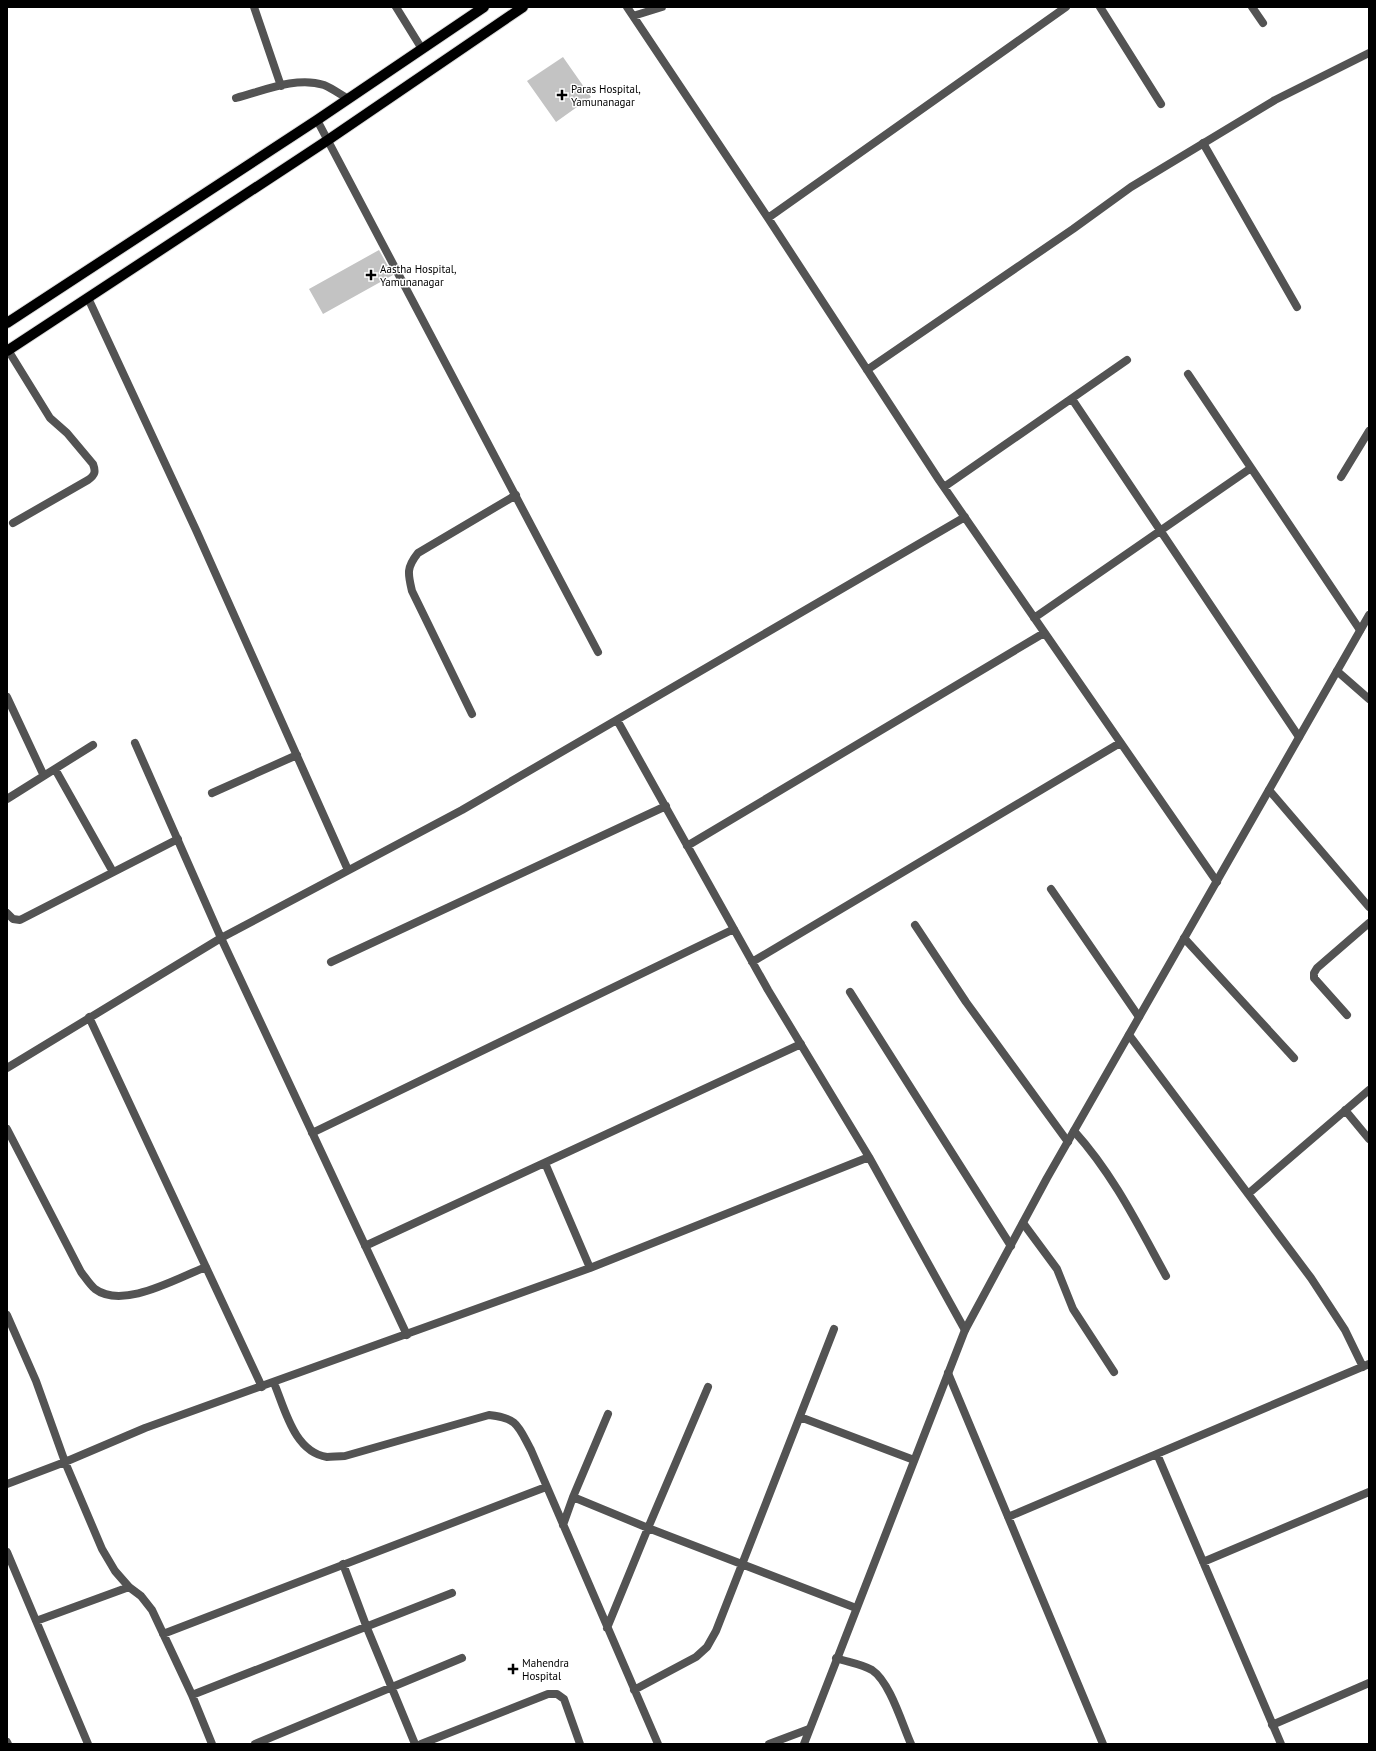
<svg xmlns="http://www.w3.org/2000/svg" width="1376" height="1751" font-family="'PT Sans',sans-serif">
<style>
.building{fill:#c3c3c3}
.lines{fill:none;stroke-linecap:round;stroke-linejoin:round}
.primary-casing{stroke:#dbdbdb;stroke-width:12}
.service{stroke:#535353;stroke-width:8}
.minor{stroke:#535353;stroke-width:8}
.tertiary{stroke:#535353;stroke-width:8}
.primary{stroke:#000;stroke-width:10}
.poi-dot{fill:#000;stroke:#fff;stroke-width:1.5}
.labels{text-anchor:middle;dominant-baseline:central;stroke-width:3;stroke-linejoin:round;paint-order:stroke}
.poi-label{font-size:11px;fill:#000;stroke:#fff;text-anchor:start}
</style>
<rect width="100%" height="100%" fill="#fff"/>
<!-- building -->
<path class="building" d="M563,57L591,97L556,122L527,81Z
M379,250L393,275L323,314L309,289Z"/>
<g class="lines">
<defs>
<path id="primary" d="M7,323L317,120L484,7
M7,351L328,140L523,7"/>
</defs>
<!-- primary casing -->
<use href="#primary" class="primary-casing"/>
<!-- service -->
<path class="service" d="M254,7L281,86
M396,7L422,49
M236,98C263,91 296,76 324,85C332,88 341,95 348,99
M1203,143L1297,307"/>
<!-- minor -->
<path class="minor" d="M627,7L768,218L939,480L1217,882
M1100,7L1161,104
M1252,7L1263,23
M633,16L662,7
M317,120L598,652
M768,218L1066,7
M88,298L196,530L348,870
M8,350L50,418L67,433L93,464C96,472 95,475 88,480L13,523
M867,370L1073,229L1131,187L1275,100L1369,53
M1188,374L1360,630
M1072,399L1299,737
M1341,477L1369,431
M944,487L1127,360
M1034,618L1251,468
M1337,671L1369,699
M7,697L44,776
M472,714L412,591C408,574 406,568 418,553L516,495
M617,720L768,990L869,1157L965,1330
M135,743L221,938L407,1335
M55,769L113,872
M1269,790L1369,907
M212,793L297,755
M7,799L93,745
M687,846L1044,633
M1051,889L1139,1017
M7,913L13,919L20,920L178,839
M915,925L966,1002L1068,1142
M1184,938L1294,1058
M331,962L666,806
M752,962L1120,743
M850,992L1011,1246
M1347,1015L1314,978V973L1317,968L1369,923
M89,1017L262,1387
M1129,1035L1311,1278L1345,1330L1363,1367
M7,1068L221,938L462,810L965,517
M1345,1110L1369,1139
M7,1129L81,1272C85,1277 90,1285 95,1289C123,1310 177,1278 206,1267
M1074,1131C1113,1174 1138,1225 1166,1276
M312,1133L734,929
M545,1163L590,1268
M1248,1194L1369,1090
M1023,1223L1057,1269L1073,1309L1114,1372
M365,1246L801,1044
M7,1315L36,1381L65,1462L102,1549L115,1571L129,1587L141,1596L152,1610L192,1695L212,1744
M948,1373L1103,1744
M274,1383C285,1409 294,1452 327,1457C332,1457 339,1456 345,1456L489,1415C518,1418 518,1426 531,1450L658,1744
M800,1417L914,1460
M1157,1454L1281,1744
M7,1484L65,1462L145,1428L590,1268L869,1157
M573,1497L648,1528L856,1608
M1008,1517L1369,1364
M563,1525L573,1497L608,1414
M7,1552L88,1744
M1203,1562L1369,1492
M343,1564L367,1628L415,1744
M36,1621L129,1587
M607,1628L648,1528L708,1387
M163,1634L546,1487
M836,1658C847,1662 862,1664 872,1670C890,1682 902,1724 911,1744
M634,1690L696,1657L707,1647L716,1631L834,1329
M192,1695L452,1593
M1272,1725L1369,1683
M7,1742L8,1744
M255,1744L462,1658
M421,1744L548,1694H557L564,1699L580,1744
M769,1744L809,1729"/>
<!-- tertiary -->
<path class="tertiary" d="M804,1744L965,1330L1047,1178L1369,615"/>
<!-- primary -->
<use href="#primary" class="primary"/>
</g>
<!-- markers -->
<g class="poi-dot">
<path d="M560 89h4v4h4v4h-4v4h-4v-4h-4v-4h4z"/>
<path d="M369 269h4v4h4v4h-4v4h-4v-4h-4v-4h4z"/>
<path d="M511 1663h4v4h4v4h-4v4h-4v-4h-4v-4h4z"/>
</g>
<g class="labels">
<!-- poi labels -->
<g class="poi-label">
<text x="571" y="89">Paras Hospital,<tspan x="571" dy="13">Yamunanagar</tspan></text>
<text x="380" y="269">Aastha Hospital,<tspan x="380" dy="13">Yamunanagar</tspan></text>
<text x="522" y="1663">Mahendra<tspan x="522" dy="13">Hospital</tspan></text>
</g>
</g>
<!-- border -->
<rect width="1376" height="1751" fill="none" stroke="#000000" stroke-width="16"/>
</svg>
